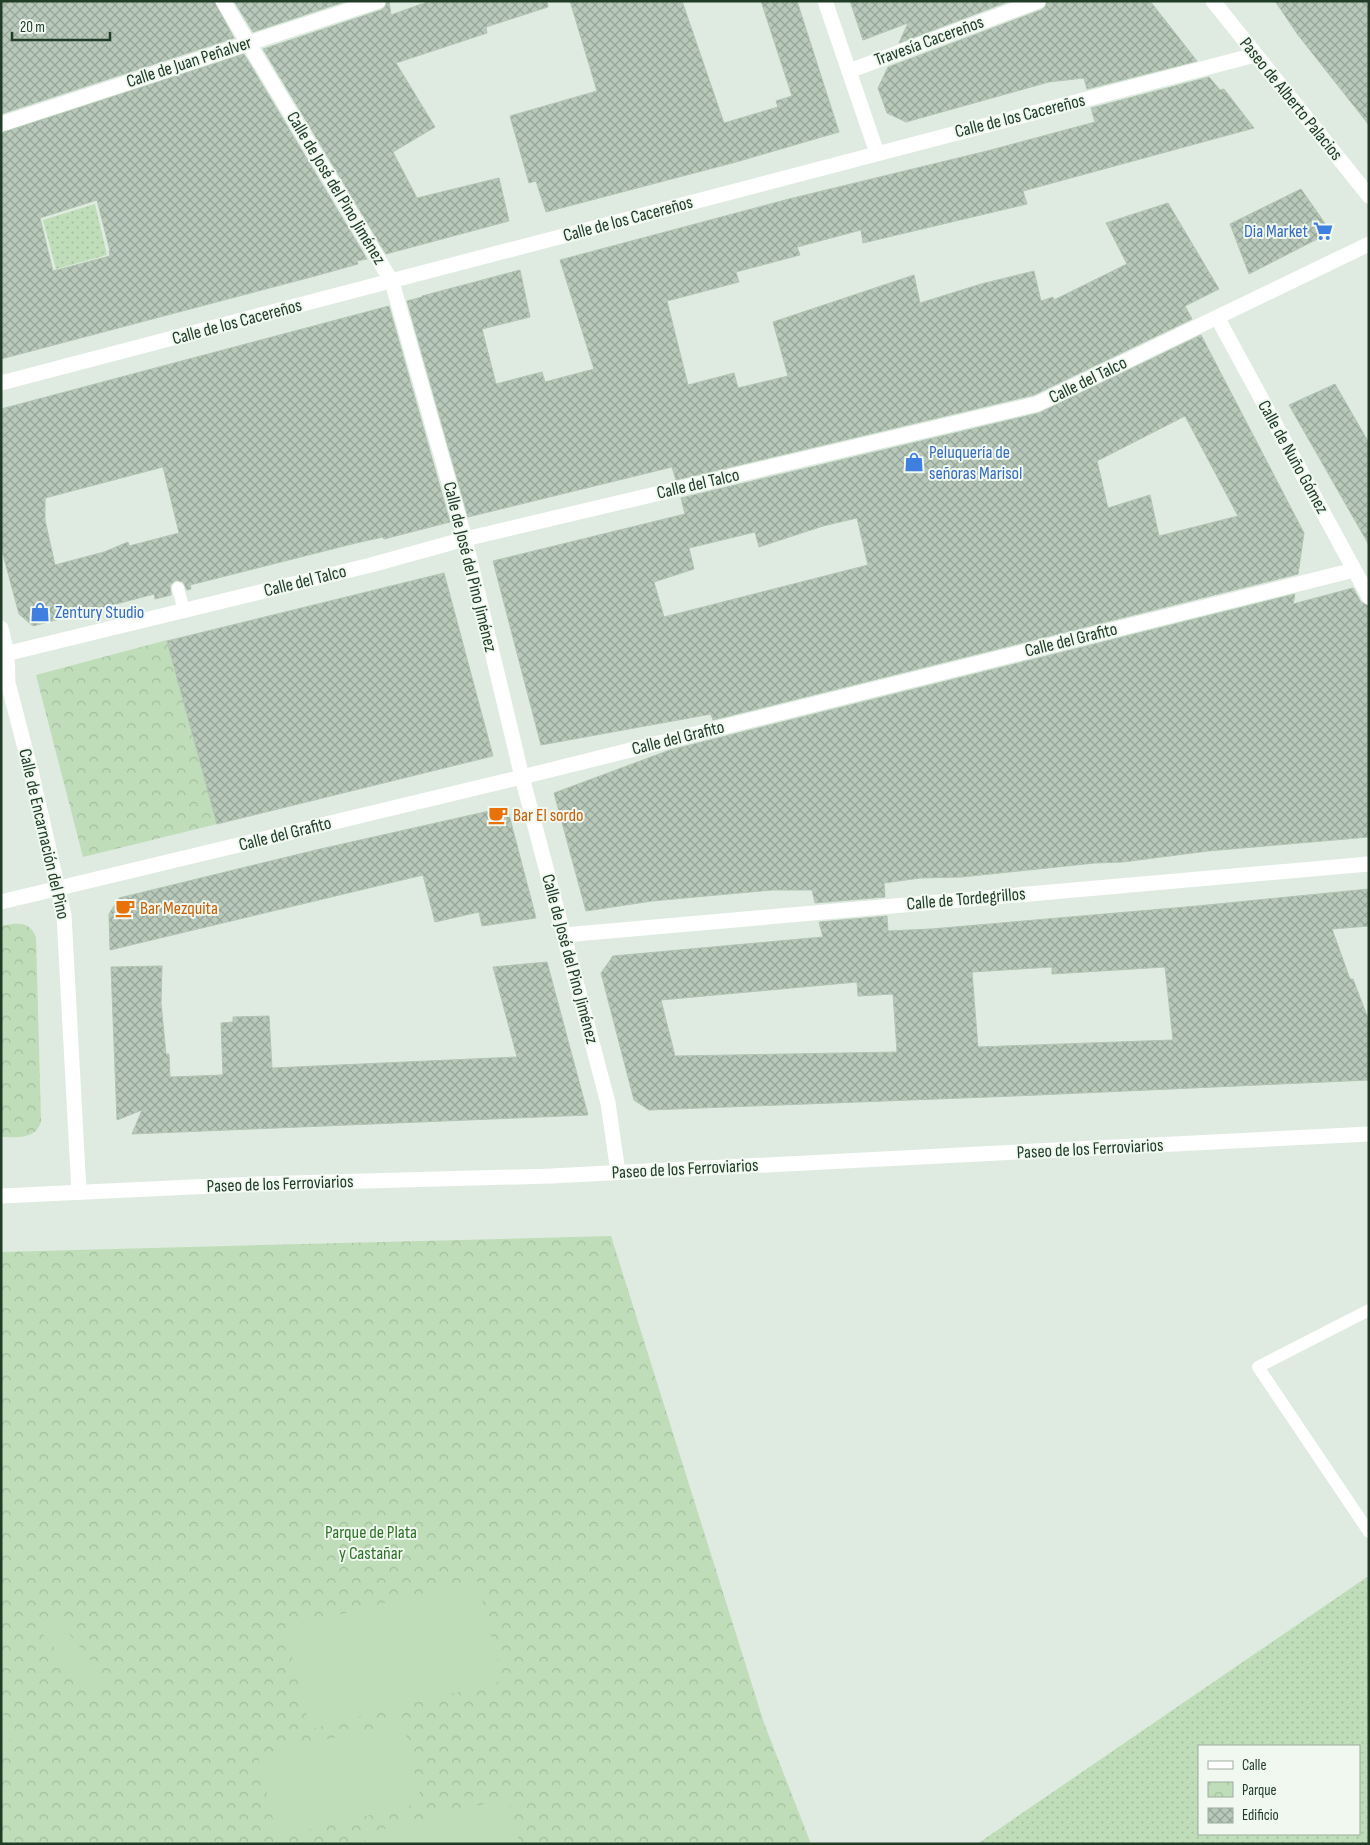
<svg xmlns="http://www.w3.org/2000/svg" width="1370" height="1845" font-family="'Sofia Sans Condensed',sans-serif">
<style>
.grass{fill:url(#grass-dots);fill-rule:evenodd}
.park{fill:url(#park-crowns)}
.pitch{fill:#bfddb8}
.building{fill:url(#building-cross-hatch);stroke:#b2c5b4;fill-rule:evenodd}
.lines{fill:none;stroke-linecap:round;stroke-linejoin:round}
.lane{stroke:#fff;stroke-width:12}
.street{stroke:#fff;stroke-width:15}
.secondary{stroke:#fff;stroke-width:15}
.labels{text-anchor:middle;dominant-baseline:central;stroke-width:4;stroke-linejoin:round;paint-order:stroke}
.street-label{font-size:18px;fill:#203c27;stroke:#f0f8f0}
.shop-label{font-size:18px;fill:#366cbe;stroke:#f0f8f0;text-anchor:start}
.food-label{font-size:18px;fill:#c56008;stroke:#f0f8f0;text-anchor:start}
.park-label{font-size:18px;fill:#2f7329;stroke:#f0f8f0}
</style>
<defs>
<pattern id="grass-dots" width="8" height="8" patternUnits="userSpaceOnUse" patternTransform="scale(1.25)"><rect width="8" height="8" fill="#bfddb8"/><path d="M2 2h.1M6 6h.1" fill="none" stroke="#a4bf9e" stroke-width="1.8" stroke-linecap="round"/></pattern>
<pattern id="park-crowns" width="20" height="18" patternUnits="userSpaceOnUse" patternTransform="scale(1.25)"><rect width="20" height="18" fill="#bfddb8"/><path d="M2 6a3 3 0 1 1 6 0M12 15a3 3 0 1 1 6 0" fill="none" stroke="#a4bf9e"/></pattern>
<pattern id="building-cross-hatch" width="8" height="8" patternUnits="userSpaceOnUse" patternTransform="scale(1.25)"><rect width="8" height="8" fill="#b8c9ba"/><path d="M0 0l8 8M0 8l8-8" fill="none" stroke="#95a497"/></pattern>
</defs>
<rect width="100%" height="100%" fill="#dfebe0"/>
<!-- grass -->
<path class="grass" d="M95,204L107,255L56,269L43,220Z
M1367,1577L1369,1581V1844H977ZM1199,1746H1359V1834H1199Z"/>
<!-- park -->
<path class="park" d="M167,640L217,824L83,857L36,675Z
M12,924C24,923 31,925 36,937L41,1121C37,1140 16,1137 1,1137V926Z
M611,1236L764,1723L811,1844H1V1252Z"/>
<!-- pitch -->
<path class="pitch" d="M477,1580L503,1681L310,1729L285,1628Z
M56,1618L107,1680L90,1693L40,1630Z
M1,1712L18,1732L4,1745L1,1742Z
M403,1722L422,1803L277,1837L258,1755Z
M508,1798L520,1844H366L364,1834Z"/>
<!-- building -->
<path class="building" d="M1,1H214L234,38L1,114Z
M234,1H347L253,32Z
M387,1H389L391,15L430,1H547L548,7L486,27L487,33L396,63L435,127L393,152L417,198L499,178L509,221L386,254L263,49L381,10L385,7Z
M570,1H682L724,123L778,107L776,101L792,96L761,1H797L839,132L736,162L546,212L536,181L529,183L510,116L597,91Z
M850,1H1010L899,43L908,23L863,40Z
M1047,1H1150L1197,61L1087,89L1084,78L1049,82L906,122L887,113L878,88L888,67L1041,10L1045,7Z
M1275,1H1369V125L1298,35Z
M244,54L367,259L357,261L358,264L315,276L1,359V133ZM97,200L110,251H109L110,256L53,271L40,218Z
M1209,77L1220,90L1224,89L1254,128L1023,191L1027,204L863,243L861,230L797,247L800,255L736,272L739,282L667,301L688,385L734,373L738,388L788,376L773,322L914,275L920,303L981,284L1034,271L1041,301L1053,297L1054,300L1127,264L1106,223L1168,203L1219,289L1185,306L1192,319L1034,395L676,480L672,467L468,517L407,301L422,297V296L520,270L530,317L482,329L496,384L542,372L545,382L594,369L560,260L789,199L987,151L1095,122L1091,108Z
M1301,189L1331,232L1249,274L1230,224Z
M389,306L450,522L384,539L383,537L356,543L190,585L191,589L187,590L183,582L176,580L170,585L171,595L155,599L154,594L33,626L19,614L1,547V409ZM163,467L179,533L129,546L128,542L104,552L55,565L45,520V498Z
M1201,335L1304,533L1298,574L713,720L711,714L541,745L493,561L685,514L681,498L1039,413ZM1185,416L1238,516L1159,536L1150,495L1108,508L1097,461ZM857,518L868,565L664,617L654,582L694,569L689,548L755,532L759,547L823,526Z
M1335,384L1369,443V545L1289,405Z
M444,573L493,756L217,824L167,641Z
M1353,588L1361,602L1369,606V837L1208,851L1123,862L1095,863L962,877L920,878L884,883L885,897L815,903L812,890H772L652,901L586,911L554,793L670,750L1295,594L1293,604Z
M507,807L536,918L482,926L479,912L435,922L423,875L110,950L109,914L119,898L316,850Z
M1369,889V926L1332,929L1350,979H1353L1369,1021V1080L1015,1096L649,1110L634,1100L601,973L613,956L823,937L819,922L887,916L888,931L931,929L1197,906ZM1052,967V974L1165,967L1173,1040L978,1047L972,972ZM857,982L858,996L893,994L897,1052L675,1056L661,1000Z
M547,962L588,1115L132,1134L142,1110L117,1120L111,967L162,966L161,1003L166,1054H169L170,1077L223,1075L221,1023L233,1022V1017L269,1016L272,1068L517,1057L493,967Z"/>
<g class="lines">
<!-- lane -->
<path class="lane" d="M178,588L184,611
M1369,1310L1258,1367L1369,1532"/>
<!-- street -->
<path class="street" d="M223,1L392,282L465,539L522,777L608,1103L618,1172
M825,1L877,153
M1213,1L1369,196
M849,71L1038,1
M1,124L378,1
M1217,317L1369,597
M1,383L1255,55
M1,628L7,654L8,683L31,771L64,915L79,1192
M1,655L371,565L465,539L1037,404L1369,244
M1,902L522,777L1354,570
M564,935L1369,864"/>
<!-- secondary -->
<path class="secondary" d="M1,1196L257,1184L551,1176L1369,1134"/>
</g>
<!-- icons -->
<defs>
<symbol id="supermarket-bare" viewBox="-9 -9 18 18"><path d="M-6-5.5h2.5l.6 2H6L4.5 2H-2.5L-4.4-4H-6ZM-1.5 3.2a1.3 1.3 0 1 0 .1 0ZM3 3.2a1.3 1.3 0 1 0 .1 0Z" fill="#3f7fe0" stroke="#f0f8f0" stroke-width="2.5" paint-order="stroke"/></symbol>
<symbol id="shop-bare" viewBox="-9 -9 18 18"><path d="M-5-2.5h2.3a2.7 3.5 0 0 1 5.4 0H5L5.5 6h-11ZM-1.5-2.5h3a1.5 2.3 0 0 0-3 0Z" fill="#3f7fe0" stroke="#f0f8f0" stroke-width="2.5" paint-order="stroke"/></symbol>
<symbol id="cafe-bare" viewBox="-9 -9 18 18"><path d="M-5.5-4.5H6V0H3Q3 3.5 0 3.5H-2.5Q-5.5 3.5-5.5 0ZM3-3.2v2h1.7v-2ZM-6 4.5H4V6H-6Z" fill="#e8710a" stroke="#f0f8f0" stroke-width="2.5" paint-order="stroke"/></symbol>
</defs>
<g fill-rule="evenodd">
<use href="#supermarket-bare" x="1309" y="217" width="28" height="28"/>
<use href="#shop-bare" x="900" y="448" width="28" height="28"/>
<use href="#shop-bare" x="26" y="598" width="28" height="28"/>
<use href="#cafe-bare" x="484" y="801" width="28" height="28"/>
<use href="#cafe-bare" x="111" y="894" width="28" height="28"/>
</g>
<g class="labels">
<!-- street labels -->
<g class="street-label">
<text transform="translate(929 41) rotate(-20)">Travesía Cacereños</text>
<text transform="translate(189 62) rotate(-18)">Calle de Juan Peñalver</text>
<text transform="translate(1291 99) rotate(51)">Paseo de Alberto Palacios</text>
<text transform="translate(1020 116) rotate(-14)">Calle de los Cacereños</text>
<text transform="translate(336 188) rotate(59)">Calle de José del Pino Jiménez</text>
<text transform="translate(628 219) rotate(-15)">Calle de los Cacereños</text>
<text transform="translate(237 322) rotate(-15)">Calle de los Cacereños</text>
<text transform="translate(1088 380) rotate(-26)">Calle del Talco</text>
<text transform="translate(1293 457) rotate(61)">Calle de Nuño Gómez</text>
<text transform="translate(698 484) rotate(-13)">Calle del Talco</text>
<text transform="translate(470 567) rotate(76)">Calle de José del Pino Jiménez</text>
<text transform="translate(305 581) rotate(-14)">Calle del Talco</text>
<text transform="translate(1071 640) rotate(-14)">Calle del Grafito</text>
<text transform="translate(678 738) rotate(-14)">Calle del Grafito</text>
<text transform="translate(44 834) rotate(77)">Calle de Encarnación del Pino</text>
<text transform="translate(285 834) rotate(-14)">Calle del Grafito</text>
<text transform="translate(966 899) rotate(-5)">Calle de Tordegrillos</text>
<text transform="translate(570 959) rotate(75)">Calle de José del Pino Jiménez</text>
<text transform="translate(1090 1149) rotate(-3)">Paseo de los Ferroviarios</text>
<text transform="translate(685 1169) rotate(-3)">Paseo de los Ferroviarios</text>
<text transform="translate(280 1184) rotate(-2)">Paseo de los Ferroviarios</text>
</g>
<!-- shop labels -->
<g class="shop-label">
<text x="1308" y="231" text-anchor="end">Dia Market</text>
<text x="929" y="452">Peluquería de<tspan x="929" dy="21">señoras Marisol</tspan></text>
<text x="55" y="612">Zentury Studio</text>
</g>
<!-- food labels -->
<g class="food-label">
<text x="513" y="815">Bar El sordo</text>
<text x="140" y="908">Bar Mezquita</text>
</g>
<!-- park labels -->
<g class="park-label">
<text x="371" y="1532">Parque de Plata<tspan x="371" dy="21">y Castañar</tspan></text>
</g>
</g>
<!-- border -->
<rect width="1370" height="1845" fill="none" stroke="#203c27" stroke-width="5"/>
<!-- legend -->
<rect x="1198" y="1745" width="162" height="90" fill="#f0f8f0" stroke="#9dada0"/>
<rect x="1208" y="1761" width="25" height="8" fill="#ffffff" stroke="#9dada0"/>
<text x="1242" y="1770" font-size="15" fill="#203c27">Calle</text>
<rect x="1208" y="1782" width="25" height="15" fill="url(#park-crowns)" stroke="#9dada0"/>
<text x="1242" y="1795" font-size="15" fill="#203c27">Parque</text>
<rect x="1208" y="1808" width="25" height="15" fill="url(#building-cross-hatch)" stroke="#9dada0"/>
<text x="1242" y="1820" font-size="15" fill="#203c27">Edificio</text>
<!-- scale -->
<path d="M12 32v8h98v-8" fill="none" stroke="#203c27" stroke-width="2.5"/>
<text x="20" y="32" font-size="15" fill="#203c27" stroke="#f0f8f0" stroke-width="4" paint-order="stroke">20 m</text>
</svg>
